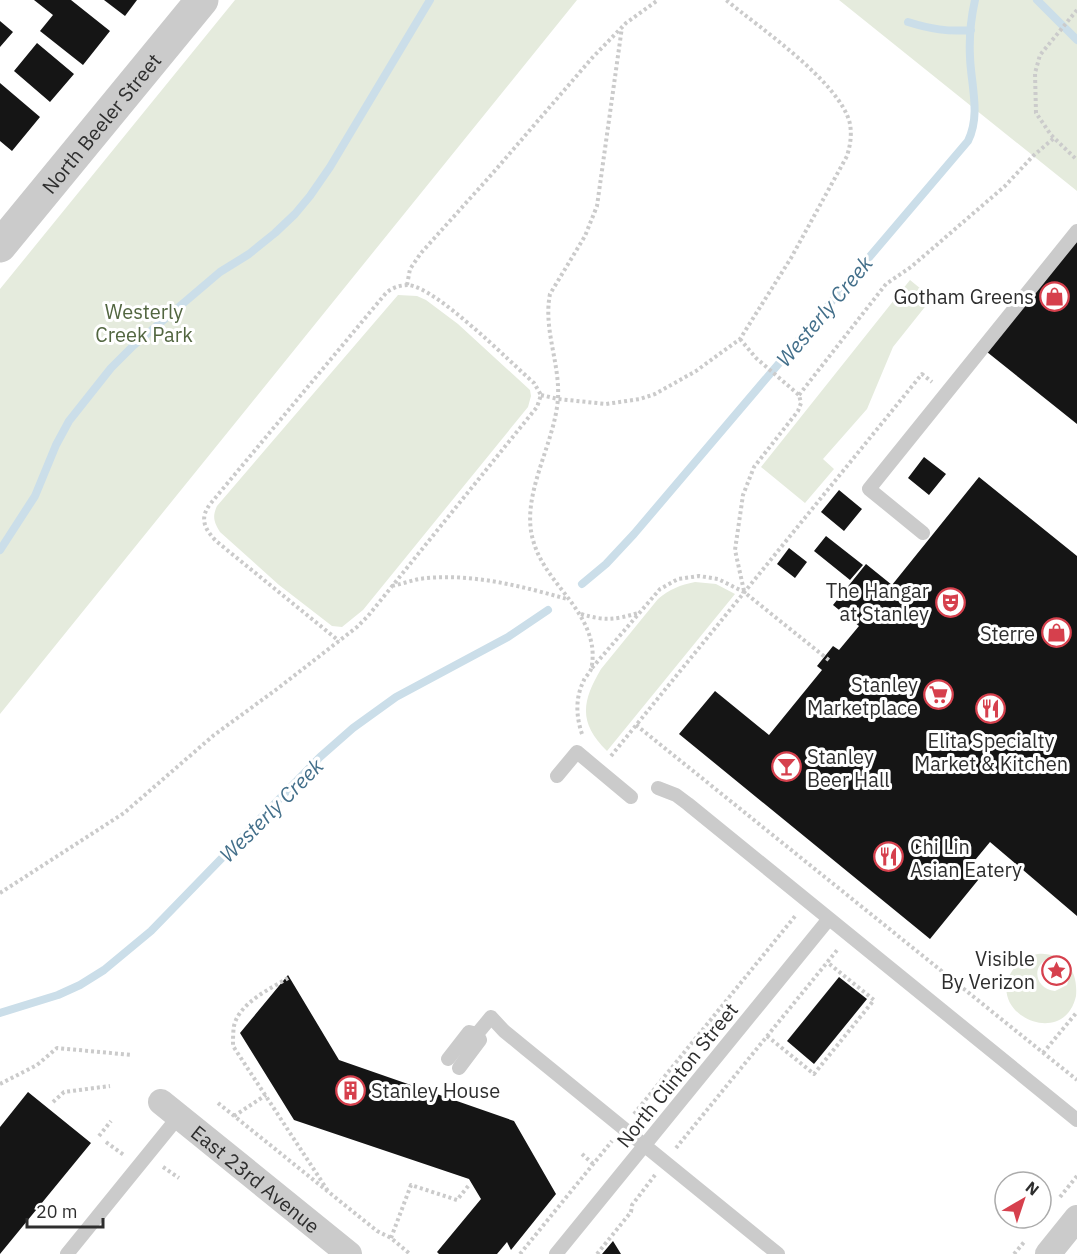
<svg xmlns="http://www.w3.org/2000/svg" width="1077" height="1254" font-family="'IBM Plex Sans',sans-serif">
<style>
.green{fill:#e5ebdd}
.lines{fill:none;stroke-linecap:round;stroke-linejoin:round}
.stream{stroke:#cbdee9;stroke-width:8}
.building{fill:#151515}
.path{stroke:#cbcbcb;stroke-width:4;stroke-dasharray:3 3;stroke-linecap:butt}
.service{stroke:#cbcbcb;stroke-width:14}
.minor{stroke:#cbcbcb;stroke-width:26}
.tertiary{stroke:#cbcbcb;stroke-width:33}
.labels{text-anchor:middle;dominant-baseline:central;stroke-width:6;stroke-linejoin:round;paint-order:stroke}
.street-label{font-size:20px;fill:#2e2e2e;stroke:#fff}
.poi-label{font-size:20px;fill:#2e2e2e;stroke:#fff;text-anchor:end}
.park-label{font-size:20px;fill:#526640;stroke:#fff}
.water-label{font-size:21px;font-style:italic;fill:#436f8a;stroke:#fff}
</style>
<rect width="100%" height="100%" fill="#fff"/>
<!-- green -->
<path class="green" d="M235,0H577L0,714V289Z
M839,0H1077V191Z
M910,280L932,298L893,347L867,409L823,459L834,469L805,503L761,467Z
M398,295L417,296L426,300L458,324L530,390L531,396L528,407L363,610L342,627L332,626L279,585L220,532C214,522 212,517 217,506Z
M695,582L716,584L735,594L607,751C579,723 581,703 601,669L658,599C670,589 680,585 695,582Z
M1038,954C1046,953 1055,955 1062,960L1050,958C1030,965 1035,989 1055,991L1067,985L1070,975L1066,963C1075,971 1077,984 1076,996C1064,1050 985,1014 1012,971C1018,962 1026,956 1038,954Z"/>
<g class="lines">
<!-- stream -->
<path class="stream" d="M1037,0L1077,40
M908,22C930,29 948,32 971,30
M0,550L35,496L56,445L69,421L111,368L133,346L220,272L249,254L275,233L295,214L310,196L330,167L430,0
M582,584L606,564L634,534L968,141C981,115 971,85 970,57C969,38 971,18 975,0
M0,1013L58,995L80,985L104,970L151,931L320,757L353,728L396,697L508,637L548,610"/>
</g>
<!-- building -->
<path class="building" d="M34,0H71L110,31L83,65L40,31L53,15Z
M104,0H137L125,16Z
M0,21L13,32L0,47Z
M37,43L74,74L50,102L14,71Z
M0,83L40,117L12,151L0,141Z
M1077,241V424L987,352Z
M924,457L946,474L929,495L908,478Z
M979,477L1077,556V916L990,842L971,865L983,874L930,939L679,734L715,691L769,735L822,670L817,666L833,646L839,650L859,626L833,605L866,564L892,585Z
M839,490L862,509L844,531L821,512Z
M826,536L863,565L850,580L814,551Z
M789,548L807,562L795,578L777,564Z
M288,975L339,1060L514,1121L556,1194L511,1250L507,1242L497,1254H439L437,1252L481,1199L469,1179L294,1120L240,1033Z
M839,977L867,999L814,1064L787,1041Z
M28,1092L91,1143L0,1254V1127Z
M613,1241L621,1254H602Z"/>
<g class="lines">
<!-- path -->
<path class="path" d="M1077,10L1040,55L1035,73L1036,113L1051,135L1077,160
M407,285L410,269L421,253L492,174L592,58L626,23L658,0
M740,339L756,358L799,395L801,403L798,411L754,467L743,495L735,550L744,591
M541,395L558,399L606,404L640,399L655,394L696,371L740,339L791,258L847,156C850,146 852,136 850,124C841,83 760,28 726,0
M799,395L886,284L911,267L1005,186L1033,156L1054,138
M392,586C401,584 410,581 419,579C468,572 521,586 567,599
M581,614C604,621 615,620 638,613
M592,668L660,589L678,579L699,576L718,579L744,592L830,661
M636,725L1077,1080
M582,734C576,716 575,698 584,680C585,677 590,673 591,669C593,663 593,652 592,646C585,604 544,581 533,540C520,495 555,444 558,398C560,363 543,329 550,294L585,236L597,206L622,27
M611,756L922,374L932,382
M0,893L124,813L214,735L277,689L357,627L368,616L537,407L541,395L534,383C510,362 436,287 408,285C400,285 392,288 386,293L211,503C199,518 204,528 216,541L339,641
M288,978C270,989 239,1003 234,1026C233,1032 233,1039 233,1046L328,1191
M767,1036L814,1074L874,1000L827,962
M1043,1053L1077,1012
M0,1084L37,1065L57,1048L132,1055
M53,1102L64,1092L110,1086
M218,1103L377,1231L391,1238L410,1254
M634,1114L796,915
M234,1116L266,1095
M99,1136L111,1121
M106,1142L124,1155
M676,1148L838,949
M582,1154L593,1164
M163,1167L179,1178
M1060,1197L1077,1176
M391,1238L411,1185L457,1200L469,1185
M520,1254L612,1141
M597,1254L631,1212L632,1205L655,1175
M1014,1254L1025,1241"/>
<!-- service -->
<path class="service" d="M923,533L869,489L1077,231
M557,776L577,752L631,797
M658,788L676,795L688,804L1077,1120
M477,1034L491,1017L504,1031L526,1049L778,1254
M448,1059L469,1032L477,1034
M459,1068L480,1040L477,1034
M67,1254L179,1116
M556,1254L828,920"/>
<!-- minor -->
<g class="minor">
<path id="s1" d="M161,1102L349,1254"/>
<path d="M1048,1254L1077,1218"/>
</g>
<!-- tertiary -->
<path class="tertiary" id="s2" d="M0,246L202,0"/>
</g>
<!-- icons -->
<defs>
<symbol id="shop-ring" viewBox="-11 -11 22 22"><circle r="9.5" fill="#fff" stroke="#d6404d" stroke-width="1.5"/><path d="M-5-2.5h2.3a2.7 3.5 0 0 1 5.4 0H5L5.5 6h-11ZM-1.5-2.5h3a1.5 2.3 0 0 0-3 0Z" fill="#d6404d"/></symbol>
<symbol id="theatre-ring" viewBox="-11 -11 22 22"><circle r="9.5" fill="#fff" stroke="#d6404d" stroke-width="1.5"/><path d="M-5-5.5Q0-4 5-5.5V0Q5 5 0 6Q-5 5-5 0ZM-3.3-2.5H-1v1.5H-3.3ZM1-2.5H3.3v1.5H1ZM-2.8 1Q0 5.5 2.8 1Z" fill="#d6404d"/></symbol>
<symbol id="supermarket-ring" viewBox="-11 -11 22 22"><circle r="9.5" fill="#fff" stroke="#d6404d" stroke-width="1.5"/><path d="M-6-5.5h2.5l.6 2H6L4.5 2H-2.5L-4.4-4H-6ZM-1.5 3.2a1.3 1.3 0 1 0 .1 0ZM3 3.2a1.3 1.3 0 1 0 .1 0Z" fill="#d6404d"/></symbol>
<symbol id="restaurant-ring" viewBox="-11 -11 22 22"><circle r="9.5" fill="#fff" stroke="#d6404d" stroke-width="1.5"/><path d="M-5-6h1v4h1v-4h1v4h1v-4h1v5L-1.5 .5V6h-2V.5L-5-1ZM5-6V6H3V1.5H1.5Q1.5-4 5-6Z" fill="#d6404d"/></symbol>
<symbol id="bar-ring" viewBox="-11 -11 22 22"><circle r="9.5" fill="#fff" stroke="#d6404d" stroke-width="1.5"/><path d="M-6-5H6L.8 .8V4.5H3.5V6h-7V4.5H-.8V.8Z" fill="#d6404d"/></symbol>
<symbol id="sight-ring" viewBox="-11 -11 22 22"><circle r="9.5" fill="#fff" stroke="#d6404d" stroke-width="1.5"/><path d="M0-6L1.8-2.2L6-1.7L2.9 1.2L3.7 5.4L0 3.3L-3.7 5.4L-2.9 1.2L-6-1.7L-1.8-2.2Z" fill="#d6404d"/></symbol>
<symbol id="building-ring" viewBox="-11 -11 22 22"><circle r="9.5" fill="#fff" stroke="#d6404d" stroke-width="1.5"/><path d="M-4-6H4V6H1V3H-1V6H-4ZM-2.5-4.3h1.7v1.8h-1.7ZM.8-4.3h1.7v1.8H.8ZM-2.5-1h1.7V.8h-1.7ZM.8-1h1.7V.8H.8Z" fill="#d6404d"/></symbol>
</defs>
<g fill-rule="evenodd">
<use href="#shop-ring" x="1038" y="280" width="33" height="33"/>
<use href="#theatre-ring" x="934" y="586" width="33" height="33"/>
<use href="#shop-ring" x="1040" y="616" width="33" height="33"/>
<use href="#supermarket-ring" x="922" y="678" width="33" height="33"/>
<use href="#restaurant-ring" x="974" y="692" width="33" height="33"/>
<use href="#bar-ring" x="770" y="750" width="33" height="33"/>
<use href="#restaurant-ring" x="872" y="840" width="33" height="33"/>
<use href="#sight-ring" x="1040" y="954" width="33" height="33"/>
<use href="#building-ring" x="334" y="1074" width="33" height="33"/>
</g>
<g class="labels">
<!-- street labels -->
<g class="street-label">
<text stroke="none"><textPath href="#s2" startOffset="159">North Beeler Street</textPath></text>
<text transform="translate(677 1075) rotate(-51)">North Clinton Street</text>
<text stroke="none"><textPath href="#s1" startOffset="122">East 23rd Avenue</textPath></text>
</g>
<!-- poi labels -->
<g class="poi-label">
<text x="1034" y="296">Gotham Greens</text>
<text x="929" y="590">The Hangar<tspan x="929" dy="23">at Stanley</tspan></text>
<text x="1035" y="633">Sterre</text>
<text x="918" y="684">Stanley<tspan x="918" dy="23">Marketplace</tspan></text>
<text x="991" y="740" text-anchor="middle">Elita Specialty<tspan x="991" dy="23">Market &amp; Kitchen</tspan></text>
<text x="807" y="756" text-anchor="start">Stanley<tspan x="807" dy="23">Beer Hall</tspan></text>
<text x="910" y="846" text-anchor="start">Chi Lin<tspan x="910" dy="23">Asian Eatery</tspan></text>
<text x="1035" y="958">Visible<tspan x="1035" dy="23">By Verizon</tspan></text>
<text x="371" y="1090" text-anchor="start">Stanley House</text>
</g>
<!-- park labels -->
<g class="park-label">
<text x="144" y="311">Westerly<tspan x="144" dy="23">Creek Park</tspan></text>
</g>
<!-- water labels -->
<g class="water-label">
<text transform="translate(824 311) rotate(-50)">Westerly Creek</text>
<text transform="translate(271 810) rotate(-45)">Westerly Creek</text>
</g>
</g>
<!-- north arrow -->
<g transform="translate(1023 1200) rotate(39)"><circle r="28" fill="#ffffff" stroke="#ababab" stroke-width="1.5"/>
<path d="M0-4.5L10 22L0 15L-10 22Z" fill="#d6404d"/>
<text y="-9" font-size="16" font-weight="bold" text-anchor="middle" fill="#2e2e2e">N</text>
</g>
<!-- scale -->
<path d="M27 1218v9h76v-9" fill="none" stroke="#2e2e2e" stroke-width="3"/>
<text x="36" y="1218" font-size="18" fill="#2e2e2e" stroke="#ffffff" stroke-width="4.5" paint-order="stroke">20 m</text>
</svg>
